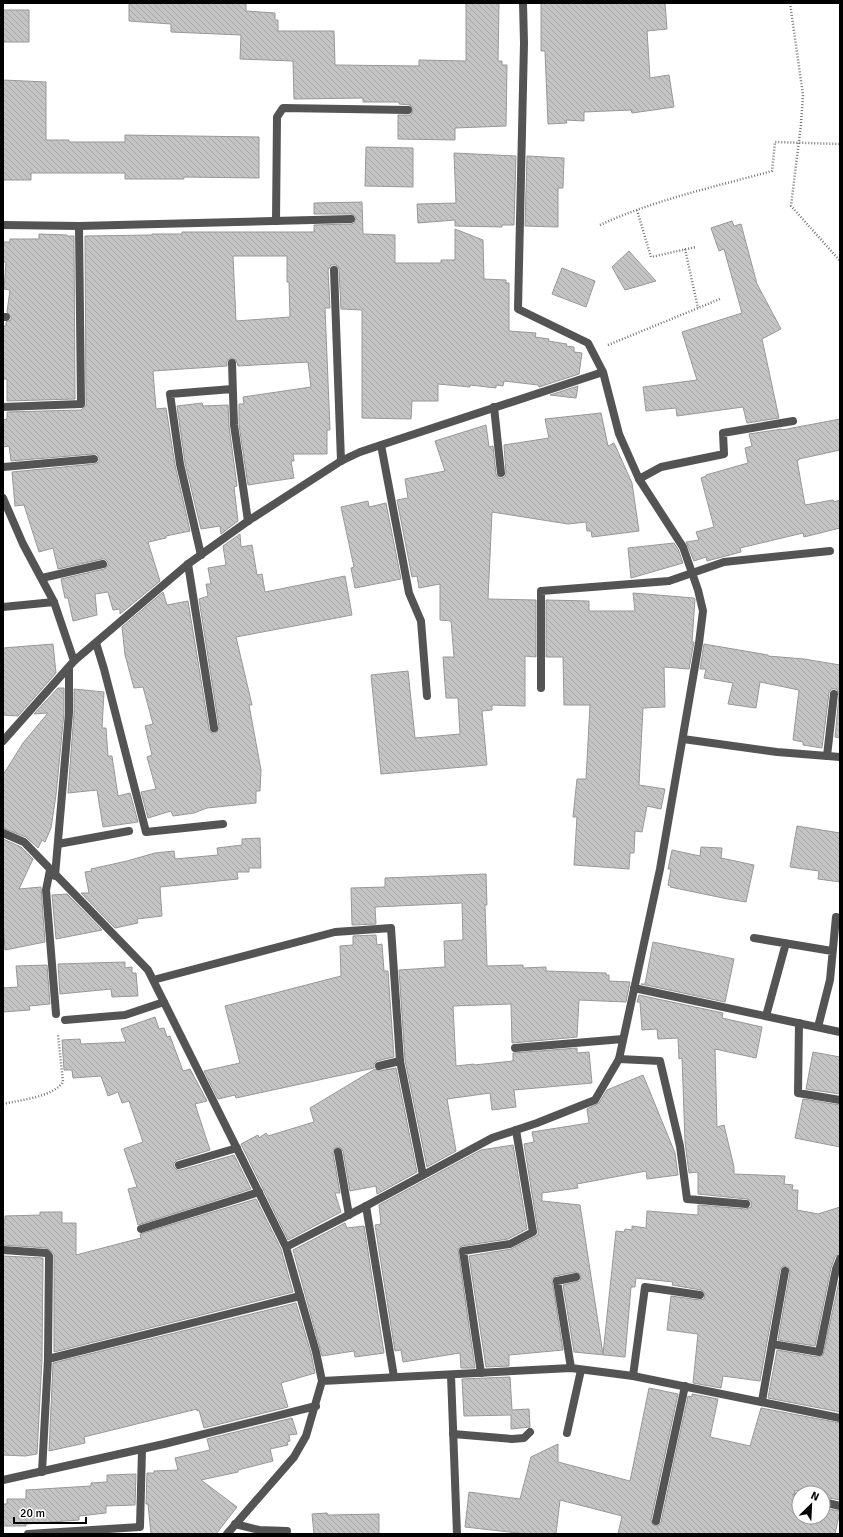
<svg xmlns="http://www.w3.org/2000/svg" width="843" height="1537" font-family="Signika,sans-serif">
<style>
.building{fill:url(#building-back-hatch);stroke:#989898;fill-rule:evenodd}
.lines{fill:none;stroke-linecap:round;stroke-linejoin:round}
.path{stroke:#767676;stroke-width:2.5;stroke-dasharray:1 2;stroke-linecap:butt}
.service{stroke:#545454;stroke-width:8}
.minor{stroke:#545454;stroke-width:8}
</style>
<defs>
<pattern id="building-back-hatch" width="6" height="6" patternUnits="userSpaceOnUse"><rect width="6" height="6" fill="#c4c4c4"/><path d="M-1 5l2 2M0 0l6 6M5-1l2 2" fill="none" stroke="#a7a7a7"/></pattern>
</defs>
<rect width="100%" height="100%" fill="#fff"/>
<!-- building -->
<path class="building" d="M129,3H246V11L275,13V20H278V31H334L335,65L419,66V60L466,61V3H499L498,61H502V65H507L506,126L455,128V140L398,139V115H411L413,110L410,105L399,104V102H363V98L294,99L293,61L240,59L241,35L171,32V24L129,21Z
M541,3H665L667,29L647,31L650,78L669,75L674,107L632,113L631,110L584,112V121L566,120L567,123L548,124L545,51H541Z
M3,10H29V42H3Z
M3,80L46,82V140H69V142H125V135L259,137V178L184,177V179H125V173H31V180H3Z
M366,147L413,148V187L365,186Z
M454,153L516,156L514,225H502V227L455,226V220L418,223L417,204L456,203Z
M527,156L564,158L563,188H558V227L525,226Z
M362,202L363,234L395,235V263H441V260H455V229L483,240L484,279L506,280V283H509V331L536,333L535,337L549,339L548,341L567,344L566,346L574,347V352L582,353L579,374L539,387L538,385L504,381L503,386L496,385V388L470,385V387L438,384V401H412L411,419L362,418V310L341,309L339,269L336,265H331L328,270L330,308H325L330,430H327V454H293L294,461H291L294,478L248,485L239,425V404H244L243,397L311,387L308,362L238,366L236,360L231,358L227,361V366L153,371L156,409L166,408L175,465L190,531L166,536V538L148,542L160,581L120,614V609L113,610L108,592L95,594L97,615L73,621L68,598H65L61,579L104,569L108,566V562L105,559H102L58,569L53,548L39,552L24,505L15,506L12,472L94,464L99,462V458L97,454H94L11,461L9,446L3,447V420L7,419V412L81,410L86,406L85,236L152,235V234H182V232H314V225L351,224L354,223L356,219L355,216L351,214H314V203ZM233,256H287V282H289L290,317L236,321Z
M732,221L734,226L741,224L757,284L781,329L762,339L779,418L747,423L743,407L677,416L676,408L646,411L643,387L697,380L682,332L742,313L724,249L719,251L711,228Z
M39,234L67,235V236H74L75,399L7,401V379H3V326H6V322L11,320V317L7,312L10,290L4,289L6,262H3V242H10V239H39Z
M629,251L636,259L656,281L625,290L612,267Z
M562,268L595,281L586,307L552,294Z
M578,386L576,398L550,395Z
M202,403L203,406L228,405L229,426L237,486L234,487L238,521L221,534L220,526L201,529L185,463L177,406Z
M601,413L608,446L614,443L632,483L639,531L592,537L591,531H587L586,522L568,524L492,512L488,599L536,600V657L525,656V706L492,705V710L482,711L487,765L381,774L371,675L408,671L415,738L460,734L458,698H446L443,657H454L451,621L440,620V584L419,588L417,576L412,577L397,500L408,498L405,479L445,471L435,441L486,425L489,447L493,446L496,474L498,478H502L505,477L506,473L504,445L549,438L545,419Z
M840,419V450L799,459V460H797L805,505L833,500L834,502L840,500V528L804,537L803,533L740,548L741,552L707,561L706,557L694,561L686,542L699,540L696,532L714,527L701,478L706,476V475L748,463L745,448L752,446L749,434L782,429V430Z
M368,501L369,507L386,503L401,579L355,588L351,568L354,567L341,507Z
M240,534L241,547L252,545L257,575L262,574L265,592L345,576L352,615L236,637L252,705H249L261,770L260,791H256V803L207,808L194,813L173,816L171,811L148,818L141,792L156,789L147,757L152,755L145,726L153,724L143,687L134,688L125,655L122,627L163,592L167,605L188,601L209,729L212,733L217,732L219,727L199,599L208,596L206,584H211L208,568L226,565L223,546Z
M674,543L678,549L683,563L631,578L628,548Z
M633,593L694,598L695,599L692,642H694L689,669L664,667L665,707L643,708L639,785L665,789L661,809L647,806L642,832L635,831L634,853H630L629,869L574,865L577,817H573L577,779H586L590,705H564L563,657H546V600L589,601V611H635Z
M53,644L56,673L18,716L3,715V648Z
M704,644L768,655V656L804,659L840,665V738L835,737L839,695L837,689H831L829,693L822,748L803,745V742L793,740L799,690L760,682L756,708L728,704L733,683L704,678L706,669H700Z
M58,688H64V713L56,795L51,828L45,842L42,840L38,848L26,837L3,828V775L23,743L48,713L34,714Z
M74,689L104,692L102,728H106L108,756H112L118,796L130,793L138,822L103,827L97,790L68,793L74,713Z
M797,826L840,833V882L818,879L819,871L790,867Z
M260,838L261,868H249V872H237L238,879L160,887L162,916L137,919L138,923L115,928L81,893H89L85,872L92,871L91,869L127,861L155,853L174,851L175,859L218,855L217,848L242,845V839Z
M3,839L21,847L33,859L19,889L41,887L45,942L5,950L3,923Z
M701,847L722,848L721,858L754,865L746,902L728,899L670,887L671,886L668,885L671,869H668L672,850L700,856Z
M486,874L487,905H485L487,966L523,965V968L546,967V971L606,973V975H609V981L630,982L626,1002L579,1000L577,1037L512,1043L511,1004L453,1006L456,1066L474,1064V1065L513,1061V1053L577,1048V1053L589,1052L592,1083L514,1090L516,1107L492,1110L490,1093L447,1099L456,1151L427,1167L405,1060L399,970L445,967L444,941L463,940L462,903L375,907L376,924L352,925L351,888L385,887V878Z
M67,894L102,930L56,939L52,895Z
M376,935L377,945L382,944L384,971H388L394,1057L377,1061L374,1064V1068L236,1098L235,1095L218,1099L204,1071L240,1063L225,1006L341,976L340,946L353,945V936Z
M653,942L734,959L725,1002L641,984H645Z
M125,962V968L132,967V973H136L138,996L112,997L111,989L60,994L58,964Z
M47,965L50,1004L29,1006L30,1010L3,1012V988L18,987L16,966Z
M639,995L723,1013L722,1018L762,1027L756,1058L715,1049L717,1127L724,1125L734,1167V1174L785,1176L784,1184L793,1185L792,1190H798L797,1210L818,1214L840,1207V1254L835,1257L831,1268L815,1346L778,1340L790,1272L788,1267L783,1266L780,1270L760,1381L723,1376L721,1388L693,1383L698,1334L667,1330L671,1296L700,1300L704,1299L705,1293L701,1290L672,1285L673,1282L636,1278L635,1287H631L625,1357L574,1352L563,1285L580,1281L581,1278L580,1274L575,1272L556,1276L552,1279L563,1350L509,1355V1366L486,1367L469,1256L511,1249L538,1235V1231L524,1144L534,1142L532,1132L589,1123L587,1109L599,1103L607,1090L643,1075L675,1153L678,1175L647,1179L646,1171L577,1184L578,1188L542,1193V1201L580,1205L603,1354L616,1231L624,1232L625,1229L632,1230V1226L646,1228L647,1211L698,1215V1205L746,1209L751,1207V1201L747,1199L698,1194V1172L689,1173L685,1142L682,1058L679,1059L678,1038L658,1039L657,1029L642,1030L640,1002H637Z
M155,1017L159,1029L164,1028L167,1037L170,1036L183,1071L190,1069L207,1101L195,1104L210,1150L177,1160L174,1163V1167L177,1170H181L234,1155L251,1189L138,1225L128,1189L137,1187L124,1149L143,1142L129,1101L122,1103L118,1092L108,1096L101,1076L73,1078L72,1070H64L62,1040L80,1039L81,1044L126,1042L121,1029Z
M813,1052L840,1057V1094L806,1089Z
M396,1068L417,1172L377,1194L376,1186L350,1191L343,1151L340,1147L335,1148L333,1153L340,1193H335L341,1212L288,1240L241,1144L258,1135L259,1138L266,1133L268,1136L314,1122L310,1108L375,1069L380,1071Z
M803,1099L840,1105V1147L795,1138Z
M513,1145L527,1229L508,1239L462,1246L458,1249L475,1368H461L460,1353L403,1362L401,1350L395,1351L375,1225L381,1224L379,1205L481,1150Z
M256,1199L281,1249L293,1292L54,1352V1254L46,1248L3,1245V1220H5V1216L40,1215V1212H62V1223H76V1255L141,1238L140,1234Z
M345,1223L347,1228L364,1226L384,1353L355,1357L354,1351L322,1356L293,1250Z
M3,1256L43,1258L42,1359L37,1454L25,1456L3,1455Z
M840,1277V1412L768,1398L777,1350L818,1357L823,1355Z
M296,1303L311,1353L315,1373L281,1383L288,1407L204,1428L199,1410L197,1411V1409L84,1437L85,1443L49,1451L53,1363Z
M510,1377L512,1410L529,1409L530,1427L511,1429V1415L464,1416L462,1379Z
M649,1388L678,1394L651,1520L653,1525L658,1526L661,1522L688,1396L692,1397V1394L718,1399L710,1437L750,1446L761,1408L840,1423V1500L823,1497V1493H804L799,1490L795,1491L793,1496L795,1501L799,1502V1517H823V1508L840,1511L835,1534H618L622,1516L560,1500L556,1534H518V1533L465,1527L469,1492L520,1499L531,1457L558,1444V1462L630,1481Z
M292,1418L297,1434L289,1435L290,1441L287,1442L288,1445L270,1449L273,1461L238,1470V1472L201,1480L237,1507L216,1534H151L148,1504H146L147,1473H154V1471L178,1470L175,1458L210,1450L207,1439Z
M136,1474L135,1505L106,1506V1513L79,1516V1520L26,1524V1526H3V1504H7V1499H26V1490L91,1486V1483L107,1482V1475Z
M327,1513L328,1515L379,1514V1534H314L312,1514Z"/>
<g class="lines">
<!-- path -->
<path class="path" d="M790,3L803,95L801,124L791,206L840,261
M637,210L651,257L696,247
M600,225C654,200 714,187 772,171L775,142L840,144
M685,249L698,308
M608,345L720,299
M3,1104C20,1100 53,1097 63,1082L58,1035"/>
<!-- service -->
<path class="service" d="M276,221L277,117L283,108L408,110
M334,270L341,461
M3,317H6
M232,363L234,425L248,521
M3,407L81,404L79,226
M494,407L501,473
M3,467L94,459
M639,479L661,467L724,454L723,433L793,421
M201,555L180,464L170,394L232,389
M188,564L214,728
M42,578L103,564
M3,607L54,602
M96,643L104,669L146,832L223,824
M541,688V591L669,581L724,562L830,551
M827,756L834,694
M58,844L129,831
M50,870L46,890L56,1014
M754,938L832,951
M766,1016L786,943
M65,1020L125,1015L164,1002
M799,1023L798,1093L840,1100
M818,1027L830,980L836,917
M515,1048L623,1039
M619,1059L660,1061L680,1146L687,1199L746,1204
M379,1066L400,1061
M338,1152L349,1215
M179,1165L237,1148
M366,1206L394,1377
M141,1229L259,1192
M3,1250L46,1253L49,1256L48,1359L42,1472
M48,1359L300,1296
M571,1368L557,1281L576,1277
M481,1373L463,1251L510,1244L533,1232L516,1130
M633,1376L645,1287L700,1295
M567,1433L581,1370
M453,1434L512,1439L524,1438L530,1432
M798,1496H799
M823,1502L840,1506
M656,1521L685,1386
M235,1524L259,1530L287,1531
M28,1534L140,1527L142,1449"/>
<!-- minor -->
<path class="minor" d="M3,225L79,226L351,219
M381,445L409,593L421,621L427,696
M3,498L23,544L54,602L74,661
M683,739L777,752L840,757
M3,741L74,661L188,564L248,521L341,461L360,452L381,445L603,372
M3,833L24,842L148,970L286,1247L316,1352L322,1381L306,1436L294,1457L227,1534
M55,876L69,713V669
M153,980L335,932L391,928L400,1061L423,1175
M634,988L840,1032
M286,1247L366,1206L492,1138L537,1123L595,1100L619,1059L660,869L699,643L703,611L698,590L683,547L639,479L619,434L603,372L588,343L518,309L524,43L523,3
M772,1344L819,1352L836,1269L840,1259
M451,1375L457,1534
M322,1381L571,1368L633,1376L840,1418
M762,1401L785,1271
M3,1480L164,1444L316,1406"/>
</g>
<!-- border -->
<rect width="843" height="1537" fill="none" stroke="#000000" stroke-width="8"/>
<!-- north arrow -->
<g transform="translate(811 1505) rotate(24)"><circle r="19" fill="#ffffff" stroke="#999999"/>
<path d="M0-3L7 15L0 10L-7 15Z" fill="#000000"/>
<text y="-6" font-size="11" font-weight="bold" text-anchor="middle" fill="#000000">N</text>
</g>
<!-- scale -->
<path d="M14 1517v6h72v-6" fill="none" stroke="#000000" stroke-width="2"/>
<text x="20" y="1517" font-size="12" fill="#000000" stroke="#ffffff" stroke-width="3" paint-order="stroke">20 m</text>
</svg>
